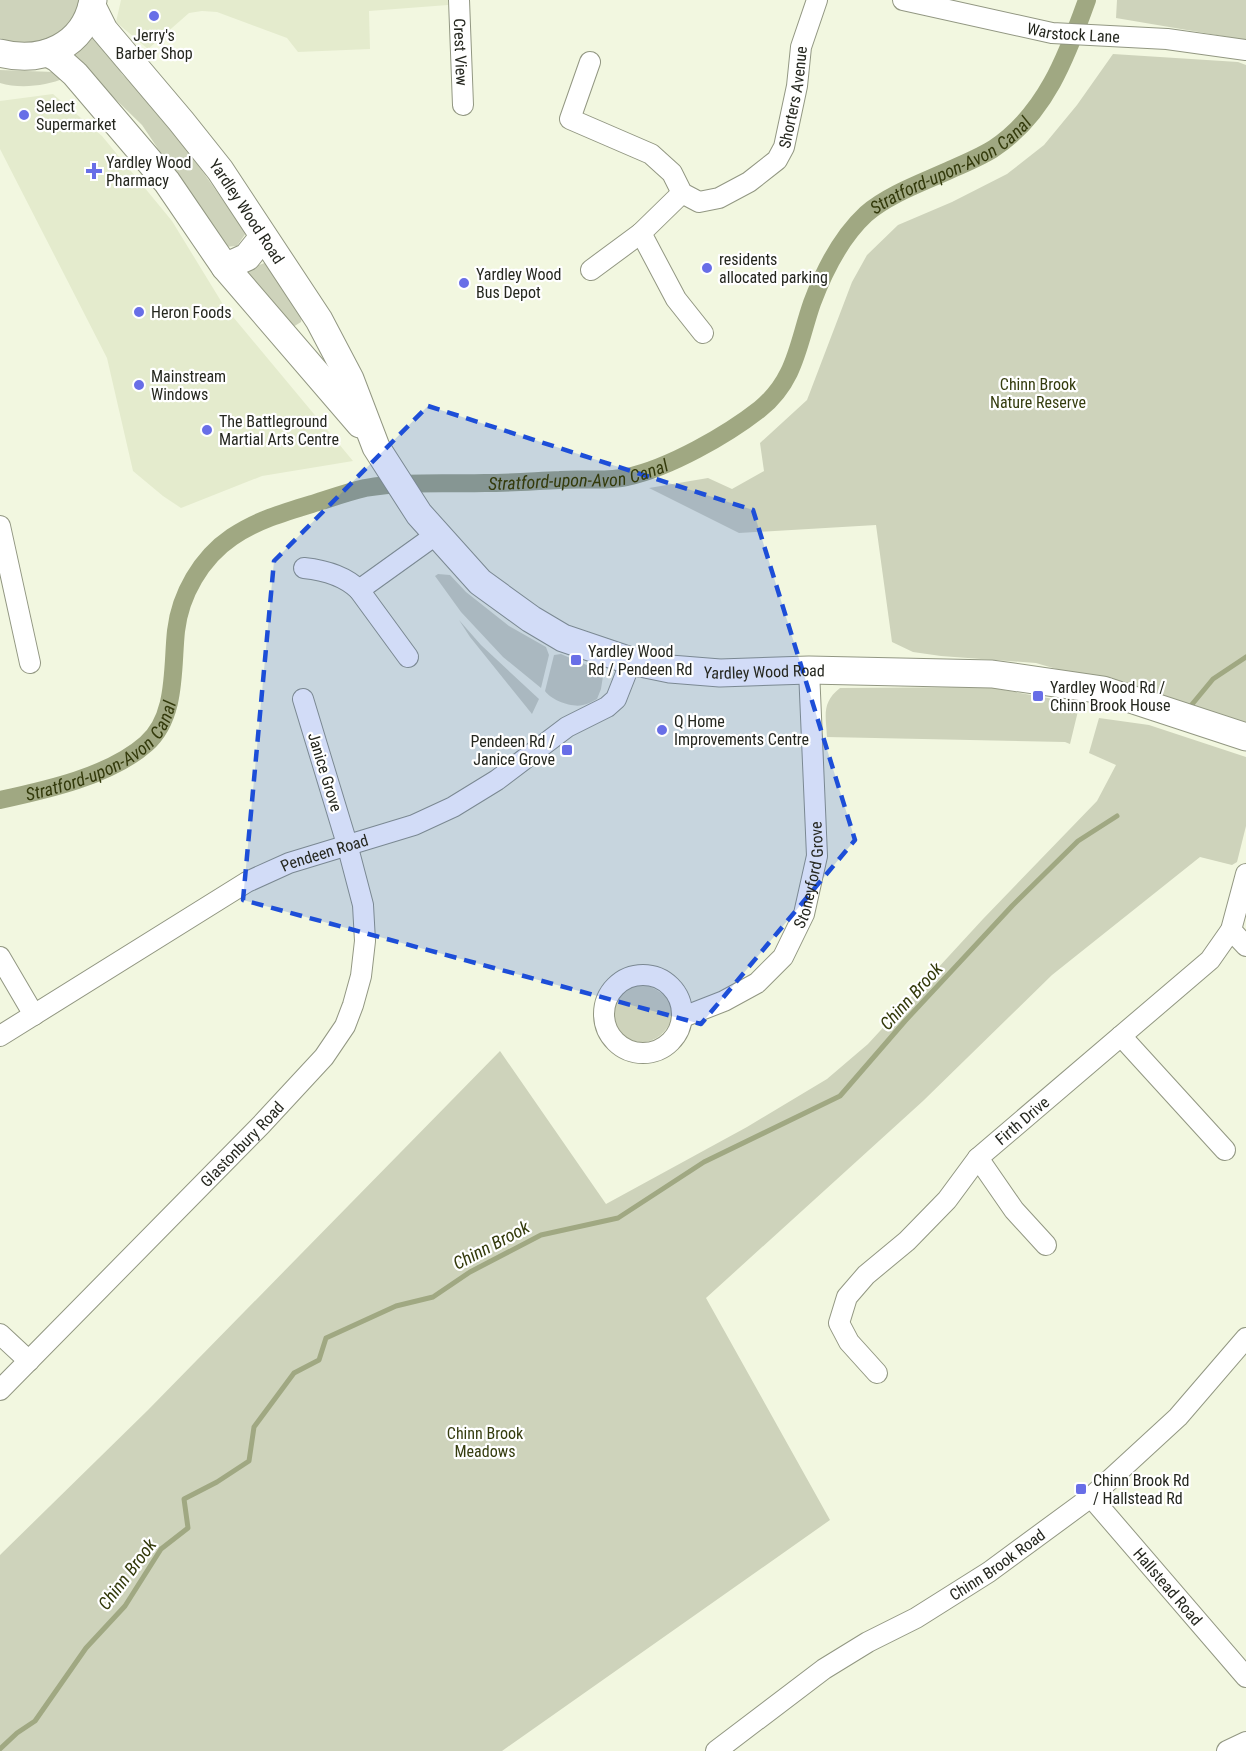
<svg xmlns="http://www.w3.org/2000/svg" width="1246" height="1751" font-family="'Roboto Condensed',sans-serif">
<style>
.built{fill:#e4ebcd}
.green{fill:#ced3bb}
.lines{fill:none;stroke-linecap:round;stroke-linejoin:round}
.stream{stroke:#a0a882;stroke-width:5}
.canal{stroke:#a0a882;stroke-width:18}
.street-casing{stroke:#929782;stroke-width:22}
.secondary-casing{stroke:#929782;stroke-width:29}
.street{stroke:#fff;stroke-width:20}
.secondary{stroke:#fff;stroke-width:27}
.marked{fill:#1d4ed8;fill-opacity:0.2;stroke:#1d4ed8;stroke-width:4.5;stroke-dasharray:12 8;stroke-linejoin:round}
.poi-dot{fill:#686ee7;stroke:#fff;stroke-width:2}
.labels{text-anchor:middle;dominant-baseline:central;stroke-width:4.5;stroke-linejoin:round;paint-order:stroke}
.street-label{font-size:16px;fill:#25271f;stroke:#fff}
.poi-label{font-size:16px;fill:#25271f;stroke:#fff;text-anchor:start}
.park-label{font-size:16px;fill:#353c0e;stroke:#fff}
.water-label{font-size:18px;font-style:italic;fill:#333a0b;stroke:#fff}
</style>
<rect width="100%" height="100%" fill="#f2f7e0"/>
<!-- built -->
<path class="built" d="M121,0H448V5L369,11L370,49L298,52L287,38L217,12L202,11L189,13L148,49L116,22Z
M53,94L102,136L172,221L224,306L353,461L262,476L181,508L163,496L133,471L107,358L0,149V101Z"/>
<!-- green -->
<path class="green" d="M0,0H80C73,27 48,47 19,44C13,43 6,40 0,38Z
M1117,0H1246V40L1116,18Z
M92,29L122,74L167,121L246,233L237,246L224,247L142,125L67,52Z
M1113,54L1238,62L1246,65V725L1036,663L941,656L913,652L892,642L876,525L739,533L649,488L708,478L732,489L764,471L760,443L807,400L852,282L867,255L898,225L952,202L1007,174L1044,145L1077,105Z
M0,70L54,72L65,78C46,86 20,89 0,83Z
M267,262L302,316L301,322L293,327L244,271Z
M438,574L450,575L466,592L509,626L546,647L549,655L541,688L503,657L461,612L435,576Z
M459,620L481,645L539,699L532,714L470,637Z
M561,654L596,669L603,676L601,689L597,699C593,701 588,704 583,705C572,708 551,700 545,691L554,655Z
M988,687L1075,703L1078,711L1070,744L1065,742L827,737C826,716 821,703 840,688Z
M1099,718L1149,725L1246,757V826L1237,862L1232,865L1200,857L1052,975L923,1101L706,1298L830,1520L502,1751H0V1555L148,1410L500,1051L606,1204L747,1127L827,1079L868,1044L983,919L1097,801L1116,765L1089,753Z
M639,983C660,988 684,1005 667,1028C634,1072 577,1001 639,983Z"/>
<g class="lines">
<!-- stream -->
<path class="stream" d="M1189,708L1213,679L1246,657
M0,1749L17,1733L35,1721L86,1648L125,1606L161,1549L188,1528L184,1499L217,1482L249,1461L254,1427L294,1373L319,1360L326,1338L396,1306L433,1297L470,1272L541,1235L618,1218L704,1162L840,1096L905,1021L1012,906L1078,841L1117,816"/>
<!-- canal -->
<path class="canal" id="s1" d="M0,800C46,790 110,776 146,744C177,717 172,668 176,631C180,595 201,558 232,537C257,520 285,512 315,503C331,498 348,492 365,488C405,481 445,484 485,483C510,483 535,481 560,480C582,478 606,482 627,477C669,468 727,435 760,409C796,380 798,343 812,303C824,271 840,238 866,214C889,194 924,182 952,169C966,163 980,157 993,149C1045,115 1067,56 1087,0"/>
<defs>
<g id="street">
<path id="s2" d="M459,0L463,105"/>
<path id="s3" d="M903,0L1052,33L1167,39L1246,50"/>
<path id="s4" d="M590,62L570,119L651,154L672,173L682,193L699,202L719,198L749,182L777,160L784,147L797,86L801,47L817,0"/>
<path d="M682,193L641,233L676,299L703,333"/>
<path d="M591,270L641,233"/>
<path d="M0,526L30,663"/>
<path d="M304,568C323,570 345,576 359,590"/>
<path d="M408,657L359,590L437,534"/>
<path d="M1231,930L1246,946"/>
<path d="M0,957L34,1015"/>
<circle cx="643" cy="1014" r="39"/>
<path id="s5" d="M683,1017L724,1001L757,983L783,957L804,914L817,856L809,670"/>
<path id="s6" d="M0,1036L247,882L289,863L414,825L453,807L497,780L567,727L607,707L616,699L631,661"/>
<path d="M1121,1036L1225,1150"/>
<path d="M978,1158L1014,1210L1046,1245"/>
<path d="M0,1334L29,1361"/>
<path id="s7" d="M877,1373L849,1342L839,1323L847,1297L866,1275L907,1241L947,1200L978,1158L1210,960L1231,930L1246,874"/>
<path id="s8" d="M0,1390L261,1125L324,1057L345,1026L353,1005L361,976L365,941L363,905L347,844L303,699"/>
<path id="s9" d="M1091,1497L1246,1677"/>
<path id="s10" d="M716,1751L824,1669L868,1642L916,1618L989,1572L1091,1497L1178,1417L1246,1338"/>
<path d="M1227,1751L1246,1742"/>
</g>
<g id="secondary">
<path id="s11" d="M92,6L104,30L181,121L220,170L319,320L350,379L376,447L419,514L480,582L531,619L563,638L631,661L670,669L720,673L809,670L992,674L1103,690L1246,737"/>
<path d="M0,53C42,64 85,46 93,0"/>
<path d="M48,53L57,58L75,74L167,182L225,267L360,424"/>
<path d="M225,267L247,257L263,237"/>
</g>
</defs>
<!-- street casing -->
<use href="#street" class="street-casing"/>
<!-- secondary casing -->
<use href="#secondary" class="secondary-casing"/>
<!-- street -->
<use href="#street" class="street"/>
<!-- secondary -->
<use href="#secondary" class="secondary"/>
</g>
<!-- marked area -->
<path class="marked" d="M428,406L753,510L855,840L701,1024L243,900L274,561Z"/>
<!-- markers -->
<g class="poi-dot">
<circle cx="154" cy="16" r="6"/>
<circle cx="24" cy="115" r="6"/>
<path d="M91 162h6v6h6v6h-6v6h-6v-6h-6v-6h6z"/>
<circle cx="707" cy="268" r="6"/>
<circle cx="464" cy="283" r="6"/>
<circle cx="139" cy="312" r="6"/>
<circle cx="139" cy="385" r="6"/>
<circle cx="207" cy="430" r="6"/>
<rect x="570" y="654" width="12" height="12" rx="3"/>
<rect x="1032" y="690" width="12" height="12" rx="3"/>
<circle cx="662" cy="730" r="6"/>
<rect x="561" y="744" width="12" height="12" rx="3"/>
<rect x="1075" y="1483" width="12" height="12" rx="3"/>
</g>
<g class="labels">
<!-- street labels -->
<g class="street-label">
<text stroke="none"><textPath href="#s3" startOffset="174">Warstock Lane</textPath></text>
<text stroke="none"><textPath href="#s2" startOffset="52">Crest View</textPath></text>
<text stroke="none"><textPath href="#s4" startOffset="374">Shorters Avenue</textPath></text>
<text stroke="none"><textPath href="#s11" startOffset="258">Yardley Wood Road</textPath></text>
<text stroke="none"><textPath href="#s11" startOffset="1005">Yardley Wood Road</textPath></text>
<text transform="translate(325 772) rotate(73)">Janice Grove</text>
<text stroke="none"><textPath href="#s6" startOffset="374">Pendeen Road</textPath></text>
<text stroke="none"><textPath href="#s5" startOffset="206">Stoneyford Grove</textPath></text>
<text stroke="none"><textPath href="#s7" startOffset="340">Firth Drive</textPath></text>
<text stroke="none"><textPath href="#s8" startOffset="345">Glastonbury Road</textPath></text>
<text stroke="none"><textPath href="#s10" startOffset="338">Chinn Brook Road</textPath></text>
<text stroke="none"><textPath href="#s9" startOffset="118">Hallstead Road</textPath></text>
</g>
<!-- poi labels -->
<g class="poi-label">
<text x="154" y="35" text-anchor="middle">Jerry's<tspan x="154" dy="18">Barber Shop</tspan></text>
<text x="36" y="106">Select<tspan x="36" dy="18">Supermarket</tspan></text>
<text x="106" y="162">Yardley Wood<tspan x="106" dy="18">Pharmacy</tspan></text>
<text x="719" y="259">residents<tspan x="719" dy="18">allocated parking</tspan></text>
<text x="476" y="274">Yardley Wood<tspan x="476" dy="18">Bus Depot</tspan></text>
<text x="151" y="312">Heron Foods</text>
<text x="151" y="376">Mainstream<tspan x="151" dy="18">Windows</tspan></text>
<text x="219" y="421">The Battleground<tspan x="219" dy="18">Martial Arts Centre</tspan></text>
<text x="588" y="651">Yardley Wood<tspan x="588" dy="18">Rd / Pendeen Rd</tspan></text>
<text x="1050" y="687">Yardley Wood Rd /<tspan x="1050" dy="18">Chinn Brook House</tspan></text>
<text x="674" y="721">Q Home<tspan x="674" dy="18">Improvements Centre</tspan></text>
<text x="555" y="741" text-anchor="end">Pendeen Rd /<tspan x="555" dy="18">Janice Grove</tspan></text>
<text x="1093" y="1480">Chinn Brook Rd<tspan x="1093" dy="18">/ Hallstead Rd</tspan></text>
</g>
<!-- park labels -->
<g class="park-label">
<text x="1038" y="384">Chinn Brook<tspan x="1038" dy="18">Nature Reserve</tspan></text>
<text x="485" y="1433">Chinn Brook<tspan x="485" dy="18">Meadows</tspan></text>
</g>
<!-- water labels -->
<g class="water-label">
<text stroke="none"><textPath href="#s1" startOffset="1269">Stratford-upon-Avon Canal</textPath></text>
<text stroke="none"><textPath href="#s1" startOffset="747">Stratford-upon-Avon Canal</textPath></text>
<text stroke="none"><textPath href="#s1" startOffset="117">Stratford-upon-Avon Canal</textPath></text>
<text transform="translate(911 996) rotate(-48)">Chinn Brook</text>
<text transform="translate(491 1245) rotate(-28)">Chinn Brook</text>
<text transform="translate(127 1574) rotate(-53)">Chinn Brook</text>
</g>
</g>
</svg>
